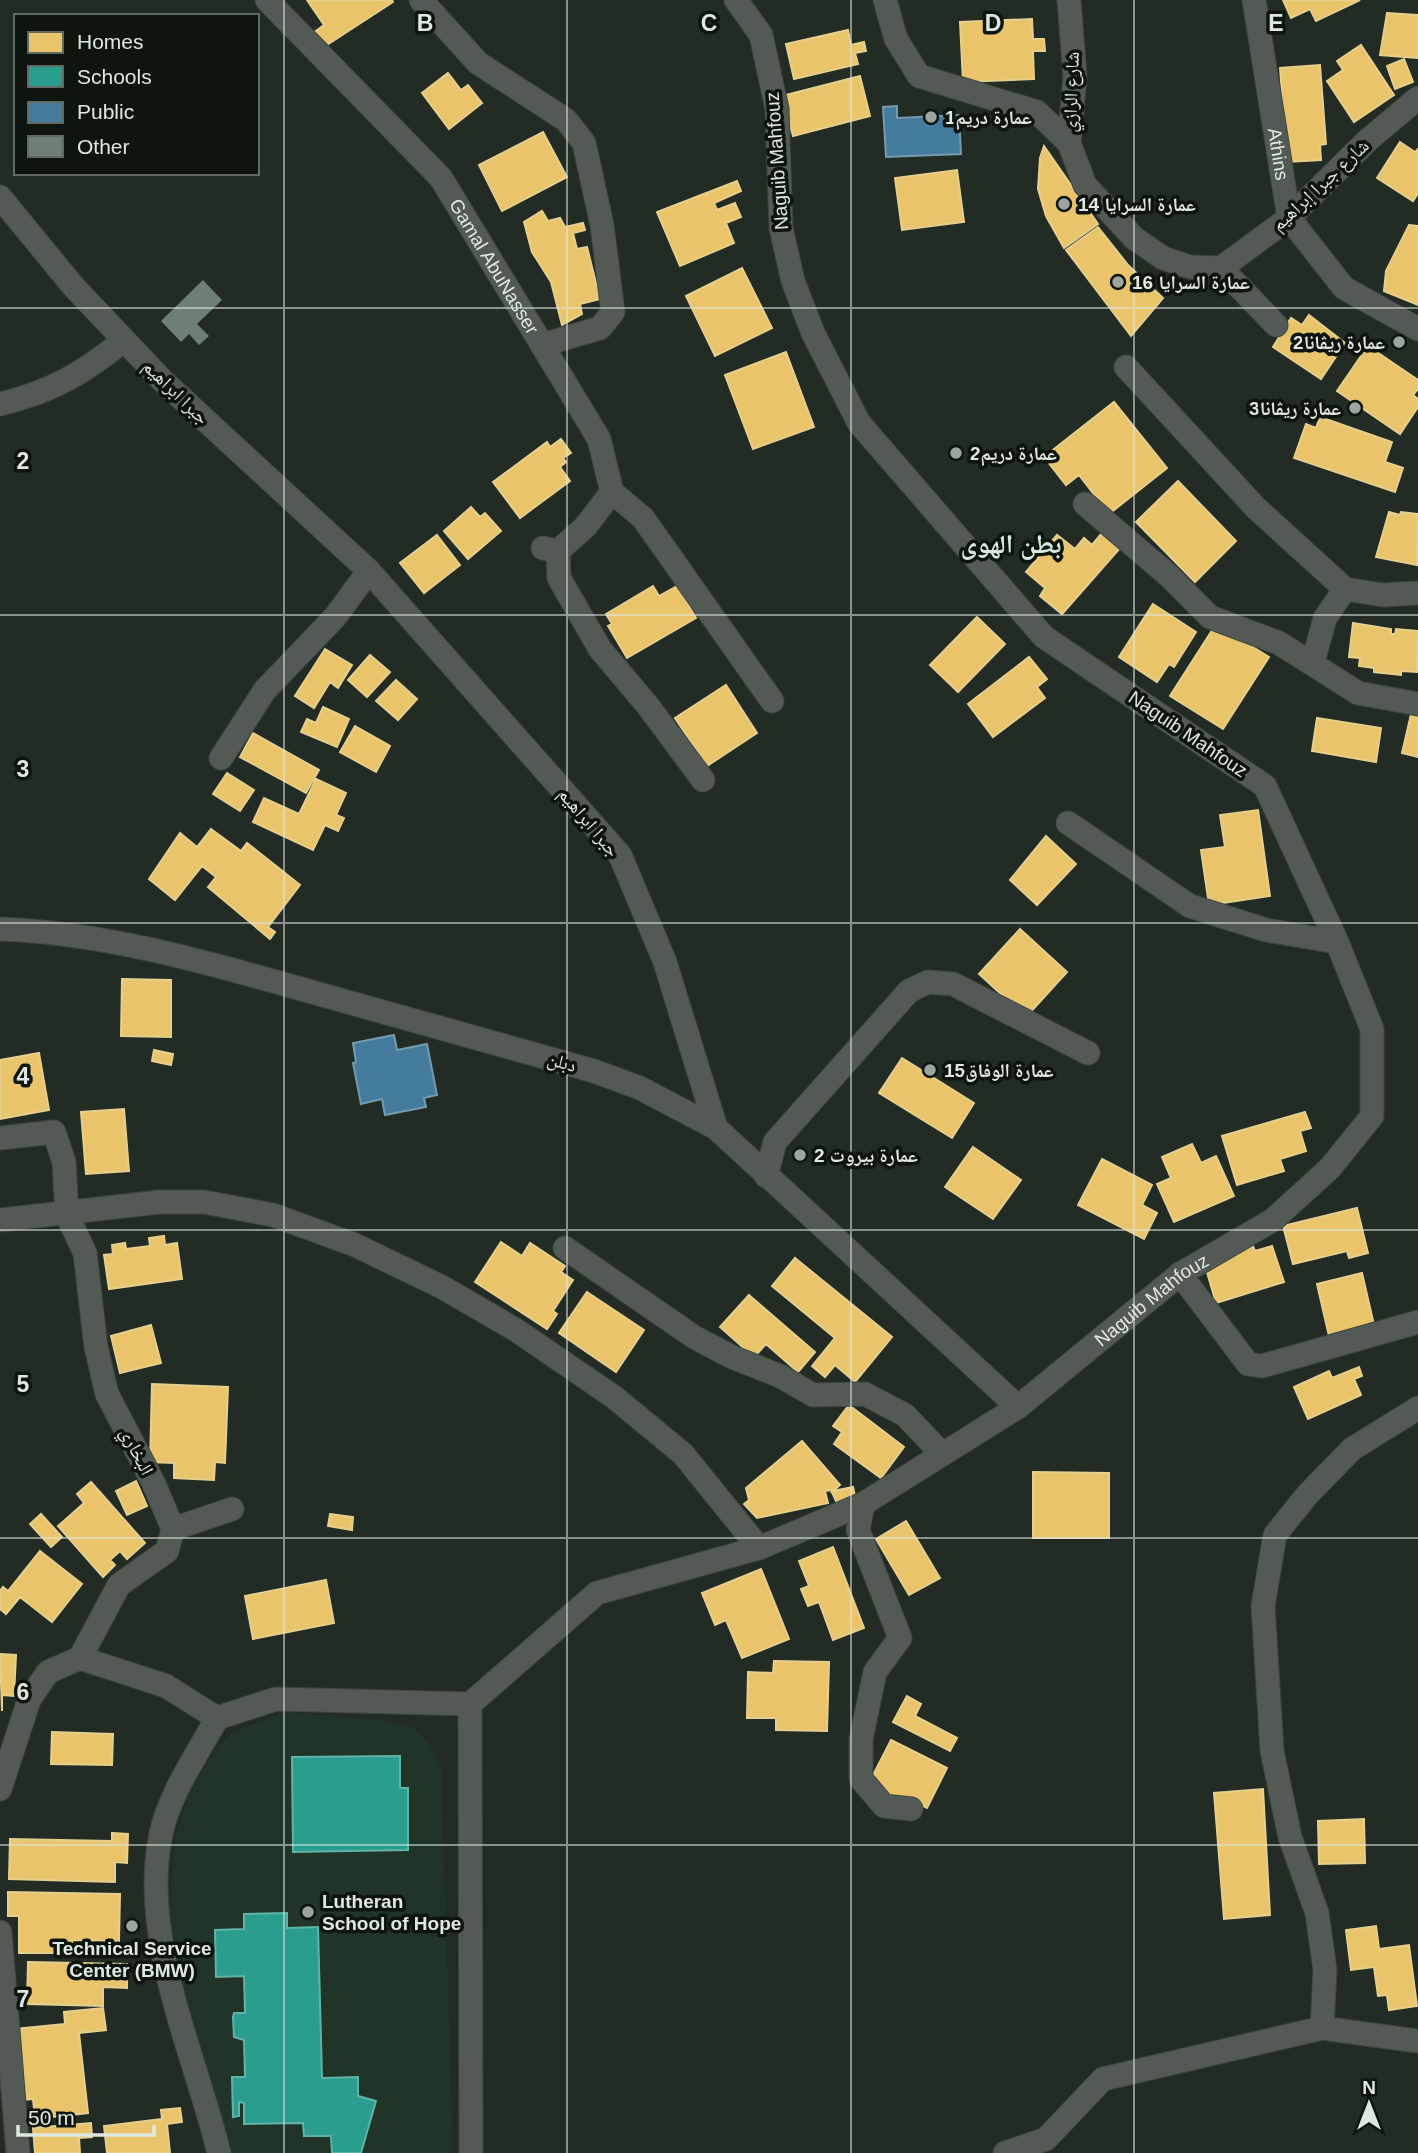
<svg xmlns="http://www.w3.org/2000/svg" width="1418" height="2153" font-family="Arial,'Noto Naskh Arabic',sans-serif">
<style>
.built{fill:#203527}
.homes{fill:#e9c46a;stroke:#e6cf8d;stroke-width:2}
.schools{fill:#2a9d8f;stroke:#60b4a7;stroke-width:2}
.public{fill:#457b9d;stroke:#739cb1;stroke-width:2}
.building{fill:#6d8073}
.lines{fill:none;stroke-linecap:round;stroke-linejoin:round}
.minor-casing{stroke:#3e4640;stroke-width:25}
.minor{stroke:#535a55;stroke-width:23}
.grid{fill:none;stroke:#dee8e0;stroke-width:2;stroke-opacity:0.55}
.poi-dot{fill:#9ca69e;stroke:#0e150f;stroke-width:2.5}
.labels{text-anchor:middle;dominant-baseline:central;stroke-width:7;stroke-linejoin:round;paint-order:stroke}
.street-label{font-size:19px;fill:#dee8e0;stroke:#0e150f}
.poi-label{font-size:19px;font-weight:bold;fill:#dee8e0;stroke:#0e150f;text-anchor:start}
.district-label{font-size:26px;font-weight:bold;fill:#d6eadb;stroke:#0e150f}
.grid-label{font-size:23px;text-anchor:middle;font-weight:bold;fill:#dee8e0;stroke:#0e150f;stroke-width:7;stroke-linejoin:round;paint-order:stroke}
</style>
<rect width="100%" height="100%" fill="#222b24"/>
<!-- built -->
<path class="built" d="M284,1712L388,1721L411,1726L428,1742L441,1768L453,2147L450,2153H228L225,2147L170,1937L174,1841L189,1794L218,1746L234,1731Z"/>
<!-- homes -->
<path class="homes" d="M307,0H392L393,2L322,48L313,33L324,25Z
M1283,0H1360L1316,21L1310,9L1291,18Z
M1387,13L1418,15V58L1380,55Z
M1032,19L1033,39H1044L1045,51H1033L1034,79L963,82L960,22Z
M848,30L851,45L864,42L866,51L855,53L858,64L794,79L786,44Z
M1361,45L1394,95L1354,122L1327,81L1343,70L1337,61Z
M1404,59L1413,82L1395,89L1387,66Z
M1320,65L1326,144L1320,145L1321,160L1287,162L1280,68Z
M448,73L461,90L468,85L482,103L449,129L422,93Z
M860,76L870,116L793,136L782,96Z
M543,132L567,177L502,211L479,165Z
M1400,142L1415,152L1418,149V193L1413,201L1377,178Z
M1044,146L1098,224L1064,248L1046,216L1038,189L1040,158Z
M957,170L964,222L902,230L895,178Z
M737,181L741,191L714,203L717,210L735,203L741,217L726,223L734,243L680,266L657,212Z
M542,211L548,221L560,218L565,227L583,223L585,230L573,233L577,249L587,247L600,299L580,304L582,314L562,325L551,282L532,252L524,222Z
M1409,225L1418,226V305L1384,291L1386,271Z
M1098,227L1128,265L1163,298L1131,336L1066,250Z
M742,268L772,328L715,356L686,296Z
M1309,315L1345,343L1321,379L1273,347L1291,318L1302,325Z
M1368,346L1418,380V389L1413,395L1418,399V407L1400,434L1337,391Z
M786,352L814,427L753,449L725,375Z
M1114,402L1167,468L1109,514L1079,475L1066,485L1044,457Z
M1320,417L1392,442L1385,462L1403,468L1395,492L1294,458L1306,424L1316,428Z
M561,439L571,453L563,458L566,462L560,467L570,481L520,518L493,482L547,442L550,447Z
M1178,481L1236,541L1195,582L1136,522Z
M471,507L480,517L485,513L501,531L468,559L444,531Z
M1389,512L1400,515L1401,512L1418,514L1417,565L1376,557Z
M1102,533L1120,548L1062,614L1040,596L1045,588L1026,572L1057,535L1075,549L1084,538L1092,545Z
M437,535L460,565L424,593L400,563Z
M653,586L659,596L677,586L696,618L627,658L608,626L612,624L606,614Z
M1153,604L1196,632L1174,667L1169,664L1157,682L1119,657Z
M977,617L1005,644L958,692L930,665Z
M1353,623L1391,629V634H1395L1396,629L1418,631L1417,672L1401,671V675L1374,672V668L1359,666L1360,658L1349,657Z
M1216,624L1269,657L1223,729L1170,696Z
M325,649L352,665L338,688L330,682L314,708L295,696Z
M370,655L390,672L367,697L348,680Z
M1029,657L1047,679L1037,687L1045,698L993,737L968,704Z
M396,680L417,699L398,720L376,701Z
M726,685L757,733L707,766L675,718Z
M323,707L349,719L337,747L301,732L307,719L316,723Z
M1412,710L1418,711V757L1402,753Z
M1317,718L1381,728L1376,762L1312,751Z
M355,726L390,746L376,772L340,752Z
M253,733L319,770L306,793L240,757Z
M227,773L254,790L240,811L213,794Z
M316,779L346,793L336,815L344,818L338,831L325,825L313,850L253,822L264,798L299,814Z
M1258,810L1270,896L1209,905L1201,850L1225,847L1220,815Z
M211,829L241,851L247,843L300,885L268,927L275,932L270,939L208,887L216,877L202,866L175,900L149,879L180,833L197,847Z
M1046,836L1076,864L1037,905L1010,880Z
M1020,929L1067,972L1026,1017L979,974Z
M122,979L171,980V1037L121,1036Z
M154,1050L173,1054L171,1065L152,1061Z
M39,1053L49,1110L0,1119V1060Z
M902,1058L974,1103L952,1138L879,1093Z
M124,1109L129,1171L86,1174L81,1112Z
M1305,1112L1311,1128L1300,1131L1306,1151L1280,1159L1284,1171L1237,1185L1222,1136Z
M1192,1144L1201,1163L1216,1156L1234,1196L1174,1222L1157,1184L1171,1178L1162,1157Z
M973,1147L1021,1180L993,1219L945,1187Z
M1102,1159L1152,1185L1142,1205L1157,1213L1144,1239L1078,1205Z
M1357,1208L1368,1253L1349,1258L1347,1251L1293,1264L1283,1226Z
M164,1236L165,1245L177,1243L182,1279L109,1289L104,1255L113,1254L112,1245L125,1243L126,1249L150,1246L149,1238Z
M501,1242L522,1256L530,1243L565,1266L561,1272L573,1280L553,1311L557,1314L547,1329L475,1282Z
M1253,1246L1255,1251L1272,1246L1284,1282L1216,1303L1204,1262Z
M795,1258L892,1337L855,1382L835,1365L825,1377L812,1366L835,1338L772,1286Z
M1362,1273L1374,1325L1329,1336L1317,1284Z
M587,1292L644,1330L616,1372L559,1333Z
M749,1295L815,1352L798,1372L766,1344L754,1357L720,1327Z
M151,1325L161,1363L120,1373L111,1336Z
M1359,1367L1362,1376L1354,1379L1361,1395L1308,1419L1294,1387L1329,1371L1332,1378Z
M152,1384L228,1387L225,1463L215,1462L214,1480L174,1478V1463L150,1462Z
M849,1405L904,1447L881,1478L834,1444L842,1432L833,1426Z
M802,1441L840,1485L833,1491L853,1487L856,1501L838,1505L831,1490L825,1491L828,1503L757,1518L744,1504L749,1500L746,1488Z
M1033,1472L1109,1473V1538H1033Z
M136,1481L147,1506L127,1515L116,1491Z
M91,1482L145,1543L127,1559L120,1551L110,1560L115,1565L103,1577L58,1526L84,1503L77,1494Z
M41,1514L62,1537L51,1547L30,1524Z
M330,1514L353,1517L352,1530L328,1526Z
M906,1521L940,1578L909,1595L876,1539Z
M833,1547L864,1628L833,1640L819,1602L808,1606L801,1589L809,1586L799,1561Z
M40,1551L82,1584L52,1622L20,1597L6,1614L0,1609V1591L3,1587L8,1591Z
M761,1569L789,1639L742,1658L726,1620L715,1625L702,1593Z
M326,1580L334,1623L253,1639L245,1596Z
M0,1654L16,1655L14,1696L2,1695V1711Z
M774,1661L829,1662L827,1731L776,1730V1718H747L748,1672L773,1673Z
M907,1696L921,1704L915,1716L957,1738L950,1751L893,1722Z
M52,1732L113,1734L112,1765L51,1764Z
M891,1740L947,1768L927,1808L902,1796L898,1802L880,1793L884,1785L871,1779Z
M1263,1789L1270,1915L1224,1919L1214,1793Z
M1364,1819L1365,1863L1319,1864L1318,1821Z
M112,1833L128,1834L127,1863L115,1862V1882L9,1879L10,1839L112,1841Z
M8,1892L120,1894L119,1941L72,1940V1953H19V1916H8Z
M1376,1926L1379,1949L1409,1945L1417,2006L1389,2010L1387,1995L1378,1996L1374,1967L1351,1970L1346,1930Z
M28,1962L127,1964V1988L103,1987V2006L27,2004Z
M103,2008L106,2030L79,2033L88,2113L35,2119L33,2099L23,2100L15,2029L65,2024L64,2012Z
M180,2108L182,2122L167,2124L170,2153H107L104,2126L162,2119L161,2110Z
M91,2123L92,2137L79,2138L80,2153H35L33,2128Z"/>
<!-- schools -->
<path class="schools" d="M400,1756V1788H408V1850L293,1852L292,1757Z
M287,1913V1928L318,1927L322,2078L358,2077V2096L376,2101L361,2153H332L331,2136H304L303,2123L244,2124V2103L239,2102V2116L233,2117L232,2077H245L244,2040L234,2037L233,2017L234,2013H245L244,1976L216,1977L215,1930L244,1929V1914Z"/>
<!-- public -->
<path class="public" d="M897,106V118L959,115L961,154L886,157L883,107Z
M394,1035L397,1050L427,1044L437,1095L424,1098L426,1107L385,1115L382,1099L361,1104L353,1063L356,1062L353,1043Z"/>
<!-- building -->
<path class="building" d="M203,280L222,300L197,324L209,336L199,345L189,334L181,342L161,321Z"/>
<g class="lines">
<defs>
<g id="minor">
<path id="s1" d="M267,0L441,178L599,439L612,492L585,527L558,551L543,548"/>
<path d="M421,0L478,63L566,120L584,143L602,225L613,312L600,328L542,345"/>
<path d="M885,0L896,39L919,76L1037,112L1069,143L1085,185L1134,238L1163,258L1190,267L1221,268L1289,218L1368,140L1418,98"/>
<path d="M1069,0L1075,77L1069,143"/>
<path id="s2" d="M1254,0L1289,218L1344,288L1418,329"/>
<path d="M0,197L73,286L163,381L369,571L620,855L665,962L716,1128"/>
<path d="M1221,268L1276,325"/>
<path d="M1126,367L1256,508L1345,589"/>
<path d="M0,404C51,392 84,373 124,340"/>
<path d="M612,492L643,518L772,701"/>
<path d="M1085,504L1168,575L1210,617L1279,643L1358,693L1418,704"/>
<path d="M558,551L559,578L600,649L648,706L703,780"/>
<path d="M1313,662L1325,618L1345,589L1383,595L1418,593"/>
<path d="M221,758L265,690L335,617L369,571"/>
<path d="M1068,823L1190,906L1266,930L1337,942"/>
<path d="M0,929C107,933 209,963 312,992C406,1018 500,1044 594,1071L640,1088L716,1128L1018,1407"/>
<path d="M0,1138L54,1132L64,1162L67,1215L85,1253L96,1347L107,1394L154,1484L173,1529L167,1551L119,1585L80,1658"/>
<path d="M766,1176L775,1142L909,991L928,982L953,984L1088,1053"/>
<path d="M0,1220L159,1202H204L273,1215L355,1245L442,1287L516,1330L614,1397L683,1454L759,1548"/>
<path d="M565,1248L694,1337L732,1357L780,1376L813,1395L865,1394L905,1415L942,1454"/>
<path d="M1180,1274L1248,1364L1262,1366L1418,1322"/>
<path d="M1418,1408L1352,1449L1308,1494L1275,1535L1263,1606L1272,1751L1290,1837L1317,1913L1325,1970L1322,2028L1418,2041"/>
<path d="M863,1504L858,1530L900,1638L875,1672L861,1739V1779L884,1806L911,1809"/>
<path d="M173,1529L232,1509"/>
<path d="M470,1704L471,2153"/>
<path id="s3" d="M217,1718L276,1699L470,1704L597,1593L759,1548L863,1504L1018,1407L1180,1274L1273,1220L1330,1168L1372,1116V1029L1337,942L1265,786L1044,637L859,423L813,333L793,281L781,228L777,109L761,35L736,0"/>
<path d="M217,1718C197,1755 169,1794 161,1834C139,1937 195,2054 219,2153"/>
<path d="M0,1789L29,1700L48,1672L80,1658L166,1686L217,1718"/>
<path d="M0,1932L18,2153"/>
<path d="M1005,2153L1046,2139L1103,2079L1322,2028"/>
</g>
</defs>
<!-- minor casing -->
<use href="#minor" class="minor-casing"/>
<!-- minor -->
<use href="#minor" class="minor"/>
</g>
<!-- grid -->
<path class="grid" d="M284,0V2153M567,0V2153M851,0V2153M1134,0V2153M0,308H1418M0,615H1418M0,923H1418M0,1230H1418M0,1538H1418M0,1845H1418"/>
<!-- markers -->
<g class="poi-dot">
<circle cx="931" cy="117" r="7"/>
<circle cx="1064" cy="204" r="7"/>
<circle cx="1118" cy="282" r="7"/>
<circle cx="1399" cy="342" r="7"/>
<circle cx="1355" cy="408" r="7"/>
<circle cx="956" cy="453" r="7"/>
<circle cx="930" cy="1070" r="7"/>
<circle cx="800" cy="1155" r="7"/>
<circle cx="308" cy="1912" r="7"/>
<circle cx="132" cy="1926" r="7"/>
</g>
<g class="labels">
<!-- street labels -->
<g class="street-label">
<text transform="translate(1071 92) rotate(-88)">شارع الرازي</text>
<text stroke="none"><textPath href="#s2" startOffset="156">Athins</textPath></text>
<text transform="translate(777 161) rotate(-94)">Naguib Mahfouz</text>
<text transform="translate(1320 185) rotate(-43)">شارع جبرا إبراهيم</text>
<text stroke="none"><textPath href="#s1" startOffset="352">Gamal AbuNasser</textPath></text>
<text transform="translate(176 392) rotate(44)">جبرا ابراهيم</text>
<text transform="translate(1188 734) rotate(34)">Naguib Mahfouz</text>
<text transform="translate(589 822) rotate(50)">جبرا ابراهيم</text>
<text transform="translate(562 1062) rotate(16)">دبلن</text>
<text stroke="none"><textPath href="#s3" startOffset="1060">Naguib Mahfouz</textPath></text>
<text transform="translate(137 1451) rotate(63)">البخاري</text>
</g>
<!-- poi labels -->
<g class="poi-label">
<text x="945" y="117">عمارة دريم1</text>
<text x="1078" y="204">عمارة السرايا 14</text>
<text x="1132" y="282">عمارة السرايا 16</text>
<text x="1385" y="342" text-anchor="end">عمارة ريڤانا2</text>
<text x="1341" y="408" text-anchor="end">عمارة ريڤانا3</text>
<text x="970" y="453">عمارة دريم2</text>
<text x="944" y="1070">عمارة الوفاق15</text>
<text x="814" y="1155">عمارة بيروت 2</text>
<text x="322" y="1901">Lutheran<tspan x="322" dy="22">School of Hope</tspan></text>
<text x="132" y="1948" text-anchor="middle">Technical Service<tspan x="132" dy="22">Center (BMW)</tspan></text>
</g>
<!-- district labels -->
<g class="district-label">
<text x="1011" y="544">بطن الهوى</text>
</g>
</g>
<g class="grid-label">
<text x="425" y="31">B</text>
<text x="709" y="31">C</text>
<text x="993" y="31">D</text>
<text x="1276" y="31">E</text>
<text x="23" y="469">2</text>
<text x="23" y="777">3</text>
<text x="23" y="1084">4</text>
<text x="23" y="1392">5</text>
<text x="23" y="1700">6</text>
<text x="23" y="2007">7</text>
</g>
<!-- legend -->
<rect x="14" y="14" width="245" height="161" fill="#0e150f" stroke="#616963" stroke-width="2"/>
<rect x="28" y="32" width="35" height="21" fill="#e9c46a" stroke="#616963" stroke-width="2"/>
<text x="77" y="49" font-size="21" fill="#dee8e0">Homes</text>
<rect x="28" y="66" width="35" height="21" fill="#2a9d8f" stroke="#616963" stroke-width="2"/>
<text x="77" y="84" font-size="21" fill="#dee8e0">Schools</text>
<rect x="28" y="102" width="35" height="21" fill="#457b9d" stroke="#616963" stroke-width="2"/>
<text x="77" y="119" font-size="21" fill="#dee8e0">Public</text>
<rect x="28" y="136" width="35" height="21" fill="#6d8073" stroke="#616963" stroke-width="2"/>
<text x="77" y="154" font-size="21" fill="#dee8e0">Other</text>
<!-- north arrow -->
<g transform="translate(1369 2104)" stroke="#0e150f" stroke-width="5" paint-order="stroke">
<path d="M0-5L12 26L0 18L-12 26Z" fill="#dee8e0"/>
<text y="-10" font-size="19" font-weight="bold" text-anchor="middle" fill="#dee8e0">N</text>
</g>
<!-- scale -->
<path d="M18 2125v10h136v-10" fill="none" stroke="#dee8e0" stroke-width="3.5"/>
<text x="28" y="2125" font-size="21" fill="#dee8e0" stroke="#0e150f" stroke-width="5" paint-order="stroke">50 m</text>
</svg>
